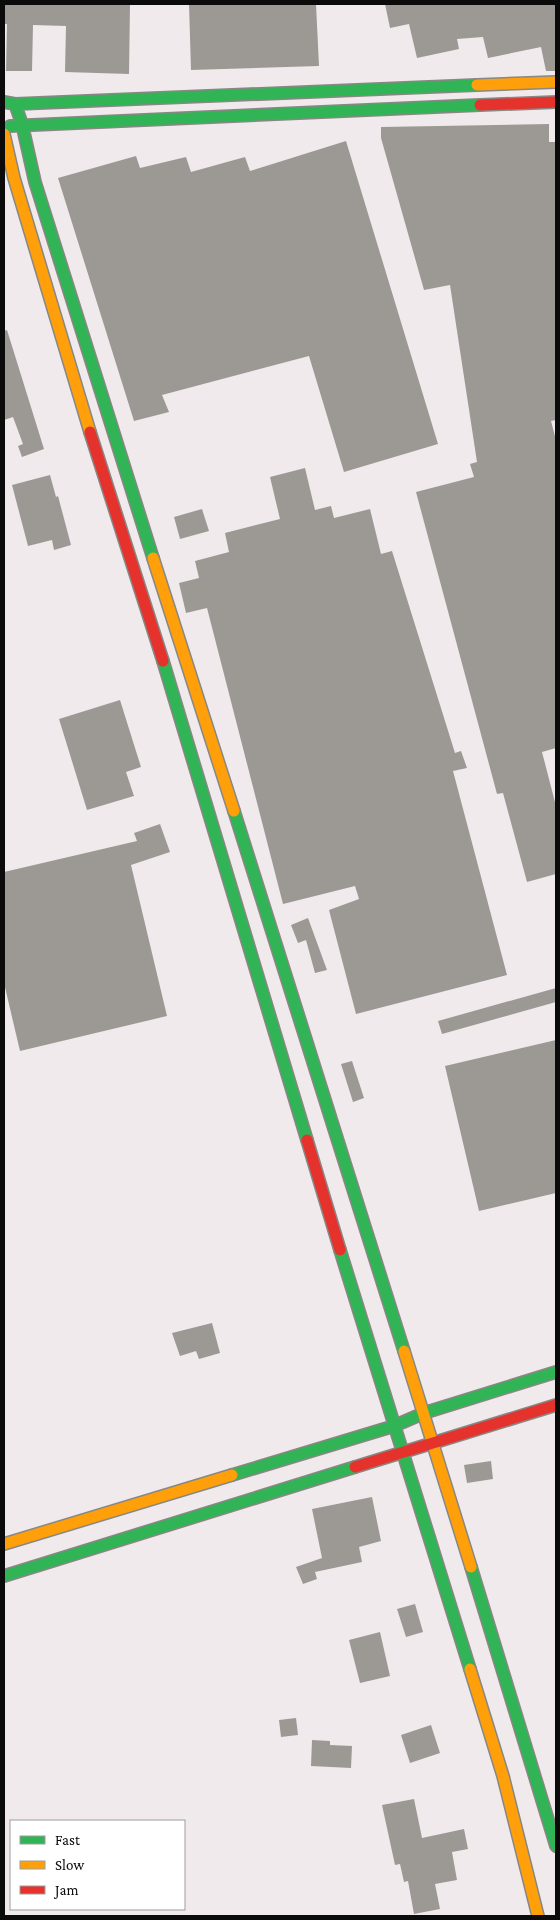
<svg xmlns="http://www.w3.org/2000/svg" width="560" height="1920" font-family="'Crimson Pro',serif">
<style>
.industrial{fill:#f0eaec;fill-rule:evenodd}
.building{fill:#9c9995}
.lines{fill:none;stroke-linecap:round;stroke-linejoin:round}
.fast-casing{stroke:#898784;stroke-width:14}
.slow-casing{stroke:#898784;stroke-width:14}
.jam-casing{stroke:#898784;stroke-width:14}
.fast{stroke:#30b455;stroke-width:11}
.slow{stroke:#ff9f0a;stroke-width:11}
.jam{stroke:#e5322d;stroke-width:11}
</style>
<rect width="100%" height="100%" fill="#faf6ef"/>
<!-- industrial -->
<path class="industrial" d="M4,4H556V1916H4ZM11,1821H184V1909H11Z"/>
<!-- building -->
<path class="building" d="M5,4H130L129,74L65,72L66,26L33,25L32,71H6L7,24H4Z
M189,4H316L319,66L191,70Z
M385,4H556V71H546L541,47L488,58L483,37L457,39L459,49L417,58L409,24L390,28Z
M549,124V142H556V420L551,421L556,440V748L542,752L556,806V874L527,882L503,793L497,794L416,492L474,477L470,464L477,462L450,285L424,290L381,138V127Z
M346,141L438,444L344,472L309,356L162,395L169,412L134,421L58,178L136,156L140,168L186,157L191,172L245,157L250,171Z
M7,330L44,449L22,457L18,446L23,444L13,417L4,420V331Z
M305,468L315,510L331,506L334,518L370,509L381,554L392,551L455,753L461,751L467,768L453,771L507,975L356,1014L329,910L359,899L355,886L283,904L207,608L186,613L179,583L199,578L195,561L229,552L225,533L280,519L270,477Z
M50,475L56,497L58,496L71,545L54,550L52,540L28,546L12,485Z
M202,509L209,531L180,539L174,517Z
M120,700L141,767L126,772L134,796L87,810L59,719Z
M160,824L170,852L131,865L167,1016L20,1051L4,983V872L137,841L134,833Z
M308,918L327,970L315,973L306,940L298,943L291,925Z
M556,988V1002L442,1034L438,1021Z
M556,1040V1193L479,1211L445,1066Z
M352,1061L364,1098L353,1102L341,1064Z
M212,1323L220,1353L199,1359L196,1351L180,1356L172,1333Z
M491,1461L493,1479L467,1483L464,1465Z
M372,1497L381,1541L359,1547L362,1562L315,1572L317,1579L303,1584L296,1567L322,1558L312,1509Z
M415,1604L423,1632L406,1637L397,1609Z
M380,1632L390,1676L360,1683L349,1640Z
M296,1718L298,1735L281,1737L279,1720Z
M431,1725L440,1753L410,1763L401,1735Z
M312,1740L330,1741V1745L352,1746L351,1768L311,1766Z
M414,1799L422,1838L464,1829L468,1849L452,1852L457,1880L435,1884L440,1909L414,1914L408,1881L404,1882L400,1864L395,1865L382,1805Z"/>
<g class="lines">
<defs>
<path id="fast" d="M4,102L15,104L477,85
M15,104L22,124L35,182L153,558
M10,126L480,105
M163,661L307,1140
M234,811L404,1351
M340,1250L470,1669
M232,1475L394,1426L424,1413L556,1372
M471,1567L556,1846
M4,1576L355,1467"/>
<path id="slow" d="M477,85L556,82
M4,134L14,178L90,432
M153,558L234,811
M404,1351L471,1567
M4,1544L232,1475
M470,1669L503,1776L538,1916"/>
<path id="jam" d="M480,105L556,102
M90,432L163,661
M307,1140L340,1250
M355,1467L556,1405"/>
</defs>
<!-- fast casing -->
<use href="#fast" class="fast-casing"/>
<!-- slow casing -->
<use href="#slow" class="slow-casing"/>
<!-- jam casing -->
<use href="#jam" class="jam-casing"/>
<!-- fast -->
<use href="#fast" class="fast"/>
<!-- slow -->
<use href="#slow" class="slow"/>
<!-- jam -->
<use href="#jam" class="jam"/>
</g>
<!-- border -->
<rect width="560" height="1920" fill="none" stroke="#0b0b0b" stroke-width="10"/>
<!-- legend -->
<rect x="10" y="1820" width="175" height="90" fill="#ffffff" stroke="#9d9d9d"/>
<rect x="20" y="1836" width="25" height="8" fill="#30b455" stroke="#9d9d9d"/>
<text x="55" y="1845" font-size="15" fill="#0b0b0b">Fast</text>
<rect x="20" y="1861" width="25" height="8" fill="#ff9f0a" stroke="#9d9d9d"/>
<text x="55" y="1870" font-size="15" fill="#0b0b0b">Slow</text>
<rect x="20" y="1886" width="25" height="8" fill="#e5322d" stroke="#9d9d9d"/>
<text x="55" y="1895" font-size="15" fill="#0b0b0b">Jam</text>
</svg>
